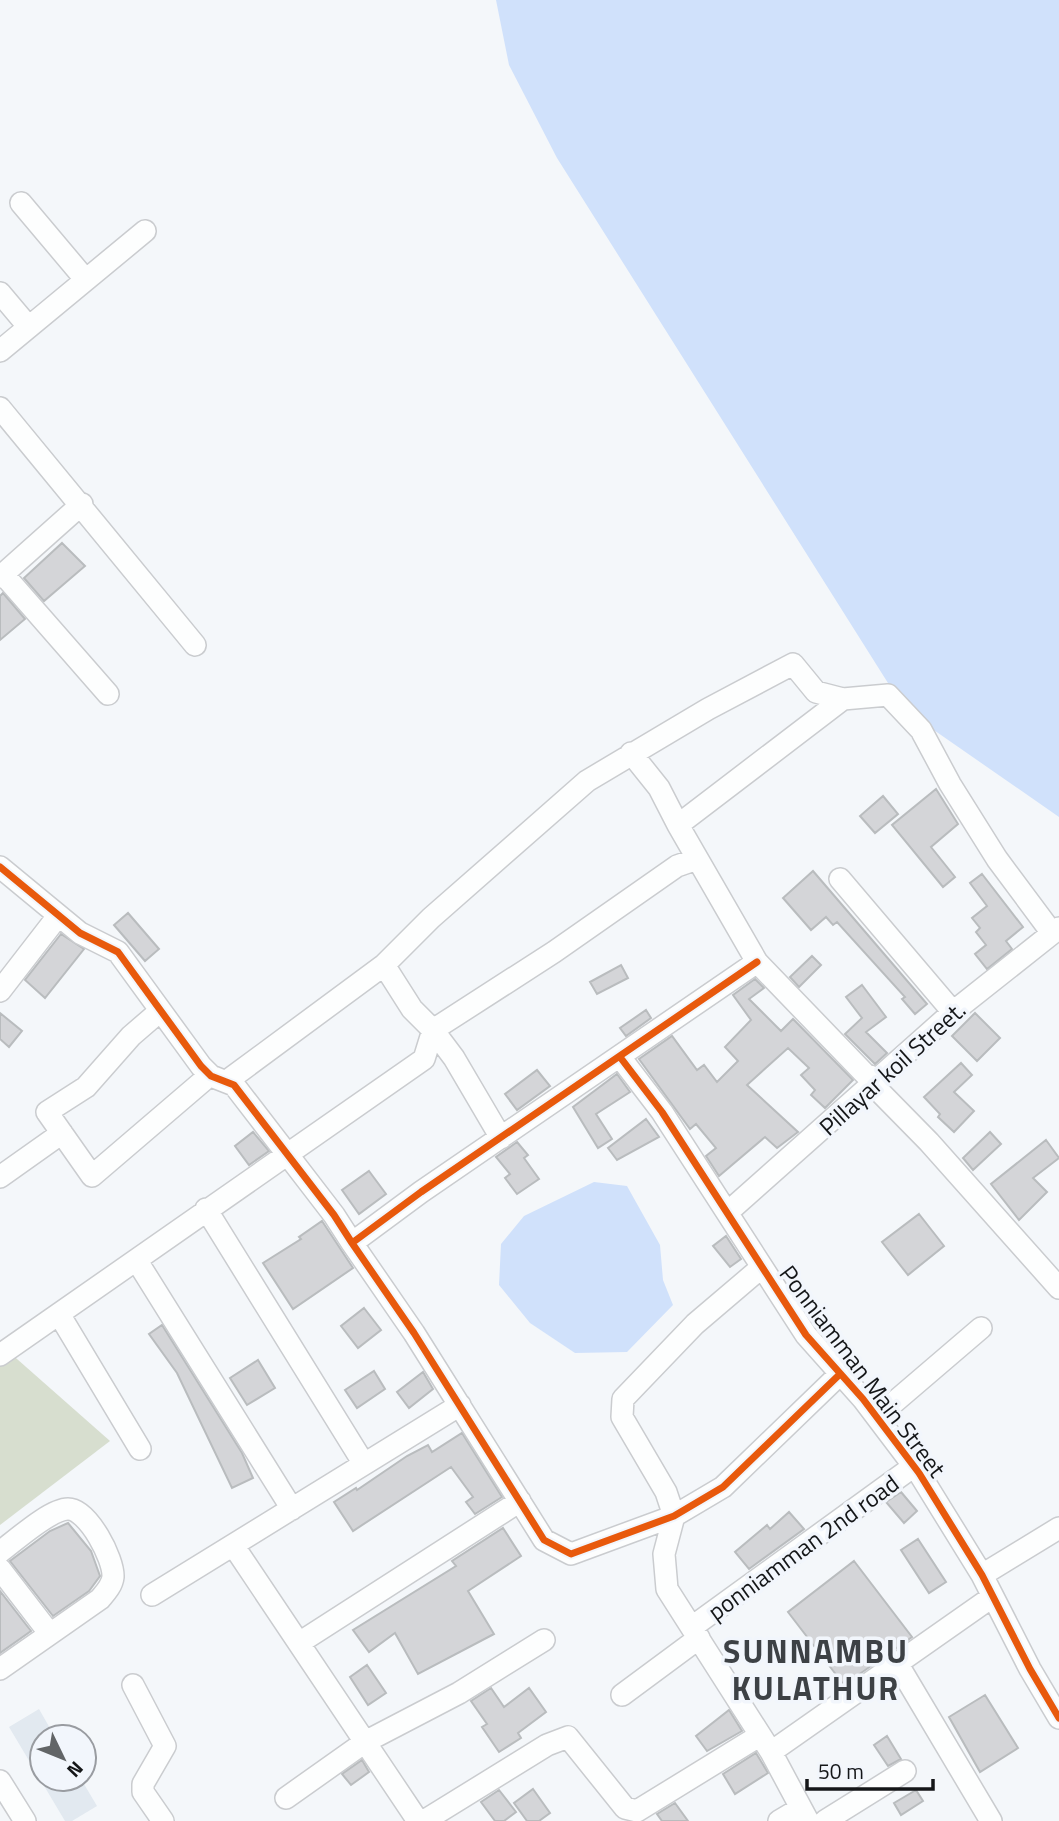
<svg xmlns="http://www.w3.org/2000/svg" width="1059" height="1821" font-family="'Titillium Web',sans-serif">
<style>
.built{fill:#e2e9f0}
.green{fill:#d7decf}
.water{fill:#d0e1fb}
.building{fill:#d4d5d8;stroke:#b9bcbe;stroke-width:2}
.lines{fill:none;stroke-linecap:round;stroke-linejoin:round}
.minor-casing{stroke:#cacccf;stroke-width:24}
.minor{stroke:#fdfefe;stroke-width:21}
.cycleway-casing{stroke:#f2f6fc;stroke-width:11}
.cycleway{stroke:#e8590c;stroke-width:7}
.labels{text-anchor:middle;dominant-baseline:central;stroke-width:7;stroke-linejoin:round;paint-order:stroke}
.street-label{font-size:24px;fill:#141618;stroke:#f2f6fc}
.district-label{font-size:32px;font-weight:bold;letter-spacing:2px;fill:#3d4145;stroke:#f2f6fc}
</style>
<rect width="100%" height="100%" fill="#f4f7fa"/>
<!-- built -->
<path class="built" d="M39,1709L55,1737H42V1779H81L97,1806L72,1821H65L9,1727Z"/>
<!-- green -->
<path class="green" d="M0,1344L110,1441L0,1525Z"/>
<!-- water -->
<path class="water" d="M496,0H1059V817L905,710L557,158L509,65Z
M594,1182L627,1186L660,1245L663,1280L673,1305L627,1352L575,1353L530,1323L499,1285L501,1244L524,1216Z"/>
<!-- building -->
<path class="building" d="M62,543L85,566L44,601L24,578Z
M3,593L25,619L0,640V596Z
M936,789L958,824L931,847L955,877L943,887L892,825Z
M883,796L898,814L875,833L860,816Z
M813,871L927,1004L915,1014L902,999L905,997L837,922L833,925L826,917L811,930L783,898Z
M982,874L1023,927L1006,941L1012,949L987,969L975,954L986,945L976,932L980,928L972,918L987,906L970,883Z
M128,913L159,949L145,961L114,925Z
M61,934L84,949L45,998L25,980Z
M812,956L821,965L799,987L790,977Z
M621,965L628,978L597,994L590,982Z
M755,979L764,988L749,999L781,1031L793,1019L853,1080L825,1108L811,1095L815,1090L801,1075L809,1068L788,1048L747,1085L798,1132L777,1148L765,1137L719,1176L706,1156L716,1148L696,1124L690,1129L639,1059L672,1036L697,1070L704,1065L717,1082L738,1061L725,1047L751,1020L733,995Z
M862,985L886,1017L866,1032L887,1053L875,1064L845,1034L862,1018L846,997Z
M646,1010L651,1018L626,1036L620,1028Z
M0,1013L22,1031L9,1047L0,1039Z
M975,1013L1000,1038L977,1061L952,1036Z
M961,1063L972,1075L954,1092L974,1111L954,1132L938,1117L940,1114L924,1097Z
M537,1070L550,1086L517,1110L505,1094Z
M617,1074L630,1092L596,1114L612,1139L598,1148L573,1107Z
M646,1119L659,1137L617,1160L608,1148Z
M253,1132L269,1151L249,1165L235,1146Z
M990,1132L1001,1144L973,1170L963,1158Z
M1046,1140L1059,1158L1033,1178L1047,1192L1019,1220L991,1184Z
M517,1142L528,1155L524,1158L539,1179L517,1194L505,1178L510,1174L496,1157Z
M369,1171L386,1194L359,1214L342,1190Z
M919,1214L944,1246L908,1275L882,1242Z
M322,1221L353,1268L293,1309L263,1263L301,1239L299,1237Z
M726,1236L741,1259L730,1267L713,1246Z
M364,1308L381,1330L358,1348L341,1326Z
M162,1325L242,1453L253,1478L232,1488L177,1373L149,1334Z
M258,1360L275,1388L247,1405L230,1378Z
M374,1371L385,1389L357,1408L345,1390Z
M423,1372L433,1389L409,1408L397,1392Z
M462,1433L502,1497L475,1514L466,1502L473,1497L451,1467L353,1531L334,1502L356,1488L357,1490L407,1456L428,1445L432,1452Z
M901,1492L917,1511L904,1523L886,1502Z
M789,1512L804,1529L749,1569L735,1552L767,1525L770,1529Z
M68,1523L91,1551L100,1576L89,1591L53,1616L10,1561L50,1531Z
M503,1528L521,1556L468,1591L494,1634L418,1674L395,1633L369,1652L353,1630L456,1566L452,1561Z
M918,1539L946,1582L929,1593L901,1550Z
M854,1561L912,1637L844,1685L788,1612Z
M0,1591L31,1631L0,1653Z
M367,1665L386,1693L368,1705L350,1677Z
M491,1688L504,1707L529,1688L546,1712L518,1733L521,1738L499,1752L482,1727L487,1724L471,1701Z
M985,1695L1018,1748L980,1772L949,1717Z
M729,1710L742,1731L707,1751L696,1736Z
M887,1736L901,1759L888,1766L874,1745Z
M756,1753L768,1773L735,1794L723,1774Z
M362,1760L369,1772L351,1785L342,1774Z
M533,1789L550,1813L539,1821H527L514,1803Z
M499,1790L516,1812L504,1821H495L481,1802Z
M916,1790L923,1801L901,1815L894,1803Z
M675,1803L688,1821H662L657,1814Z"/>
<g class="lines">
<defs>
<path id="minor" d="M21,203L85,279
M0,293L27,325
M0,351L145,231
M0,408L195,645
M3,574L108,694
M0,577L82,504
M631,753L659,788L678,825L843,699L888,695L921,730L950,784L997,859L1052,933
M678,825L757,962L865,1074L877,1079
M0,867L80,933L118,952L201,1066L211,1076L234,1085L334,1215L352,1243L421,1192L757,962
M840,879L953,1012
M384,965L431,918L587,781L708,709L793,664L816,692L843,699
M0,991L58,916
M160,1011L131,1036L86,1087L47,1112L92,1176L210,1075
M620,1057L662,1112L806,1335L863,1399L919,1473L982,1575L1030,1669L1059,1718
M227,1081L384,965L412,1009L433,1030L454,1058L501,1138
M872,1084L929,1142L1059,1288
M0,1177L62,1133
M206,1209L364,1464
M728,1212L953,1012L1059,928
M352,1243L414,1333L544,1540L571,1554L674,1516L723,1487L839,1375
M137,1261L292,1509
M762,1267L695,1324L623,1399L622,1417L666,1492L674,1516L664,1554L667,1589L771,1752L808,1821
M59,1314L140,1449
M0,1355L424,1059L433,1030L554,952L677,866L697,859
M877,1417L981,1328
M233,1545L418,1821
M0,1552C15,1541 50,1509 68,1509C88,1509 114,1559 113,1577C112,1586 105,1593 100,1599L0,1669
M0,1569L50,1634
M982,1575L1059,1528
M152,1595L460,1405
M692,1627L914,1466
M299,1643L520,1501
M897,1663L991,1821
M133,1685L165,1746L143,1784V1792L163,1821
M622,1695L699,1638
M771,1752L992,1597
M0,1781L25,1821
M286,1798L365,1742L459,1693L544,1640
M424,1821L547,1745L568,1737L625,1808L637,1811L759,1736
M779,1821L801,1808
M825,1821L905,1771"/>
</defs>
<!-- minor casing -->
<use href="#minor" class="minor-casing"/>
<!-- minor -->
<use href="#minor" class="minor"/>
<defs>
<path id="cycleway" d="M0,867L80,933L118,952L201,1066L211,1076L234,1085L334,1215L352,1243L421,1192L757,962
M620,1057L662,1112L806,1335L863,1399L919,1473L982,1575L1030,1669L1059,1718
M352,1243L414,1333L544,1540L571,1554L674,1516L723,1487L839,1375"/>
</defs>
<!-- cycleway casing -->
<use href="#cycleway" class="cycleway-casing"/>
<!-- cycleway -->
<use href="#cycleway" class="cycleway"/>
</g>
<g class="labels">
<!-- street labels -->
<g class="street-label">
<text transform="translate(892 1068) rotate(-42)">Pillayar koil Street.</text>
<text transform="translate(863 1371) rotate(53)">Ponniamman Main Street</text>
<text transform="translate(803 1547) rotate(-36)">ponniamman 2nd road</text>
</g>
<!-- district labels -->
<g class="district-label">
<text x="816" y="1651">SUNNAMBU<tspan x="816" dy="37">KULATHUR</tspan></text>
</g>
</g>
<!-- north arrow -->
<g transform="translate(63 1758) rotate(133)"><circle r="33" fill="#f2f6fc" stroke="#999ca1" stroke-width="2"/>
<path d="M0-5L12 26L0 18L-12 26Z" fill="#626567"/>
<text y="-10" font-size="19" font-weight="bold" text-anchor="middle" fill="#141618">N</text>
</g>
<!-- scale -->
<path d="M807 1779v10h126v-10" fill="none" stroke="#141618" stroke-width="3.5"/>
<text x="818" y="1779" font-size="21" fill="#141618" stroke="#f2f6fc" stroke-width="5" paint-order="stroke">50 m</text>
</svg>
